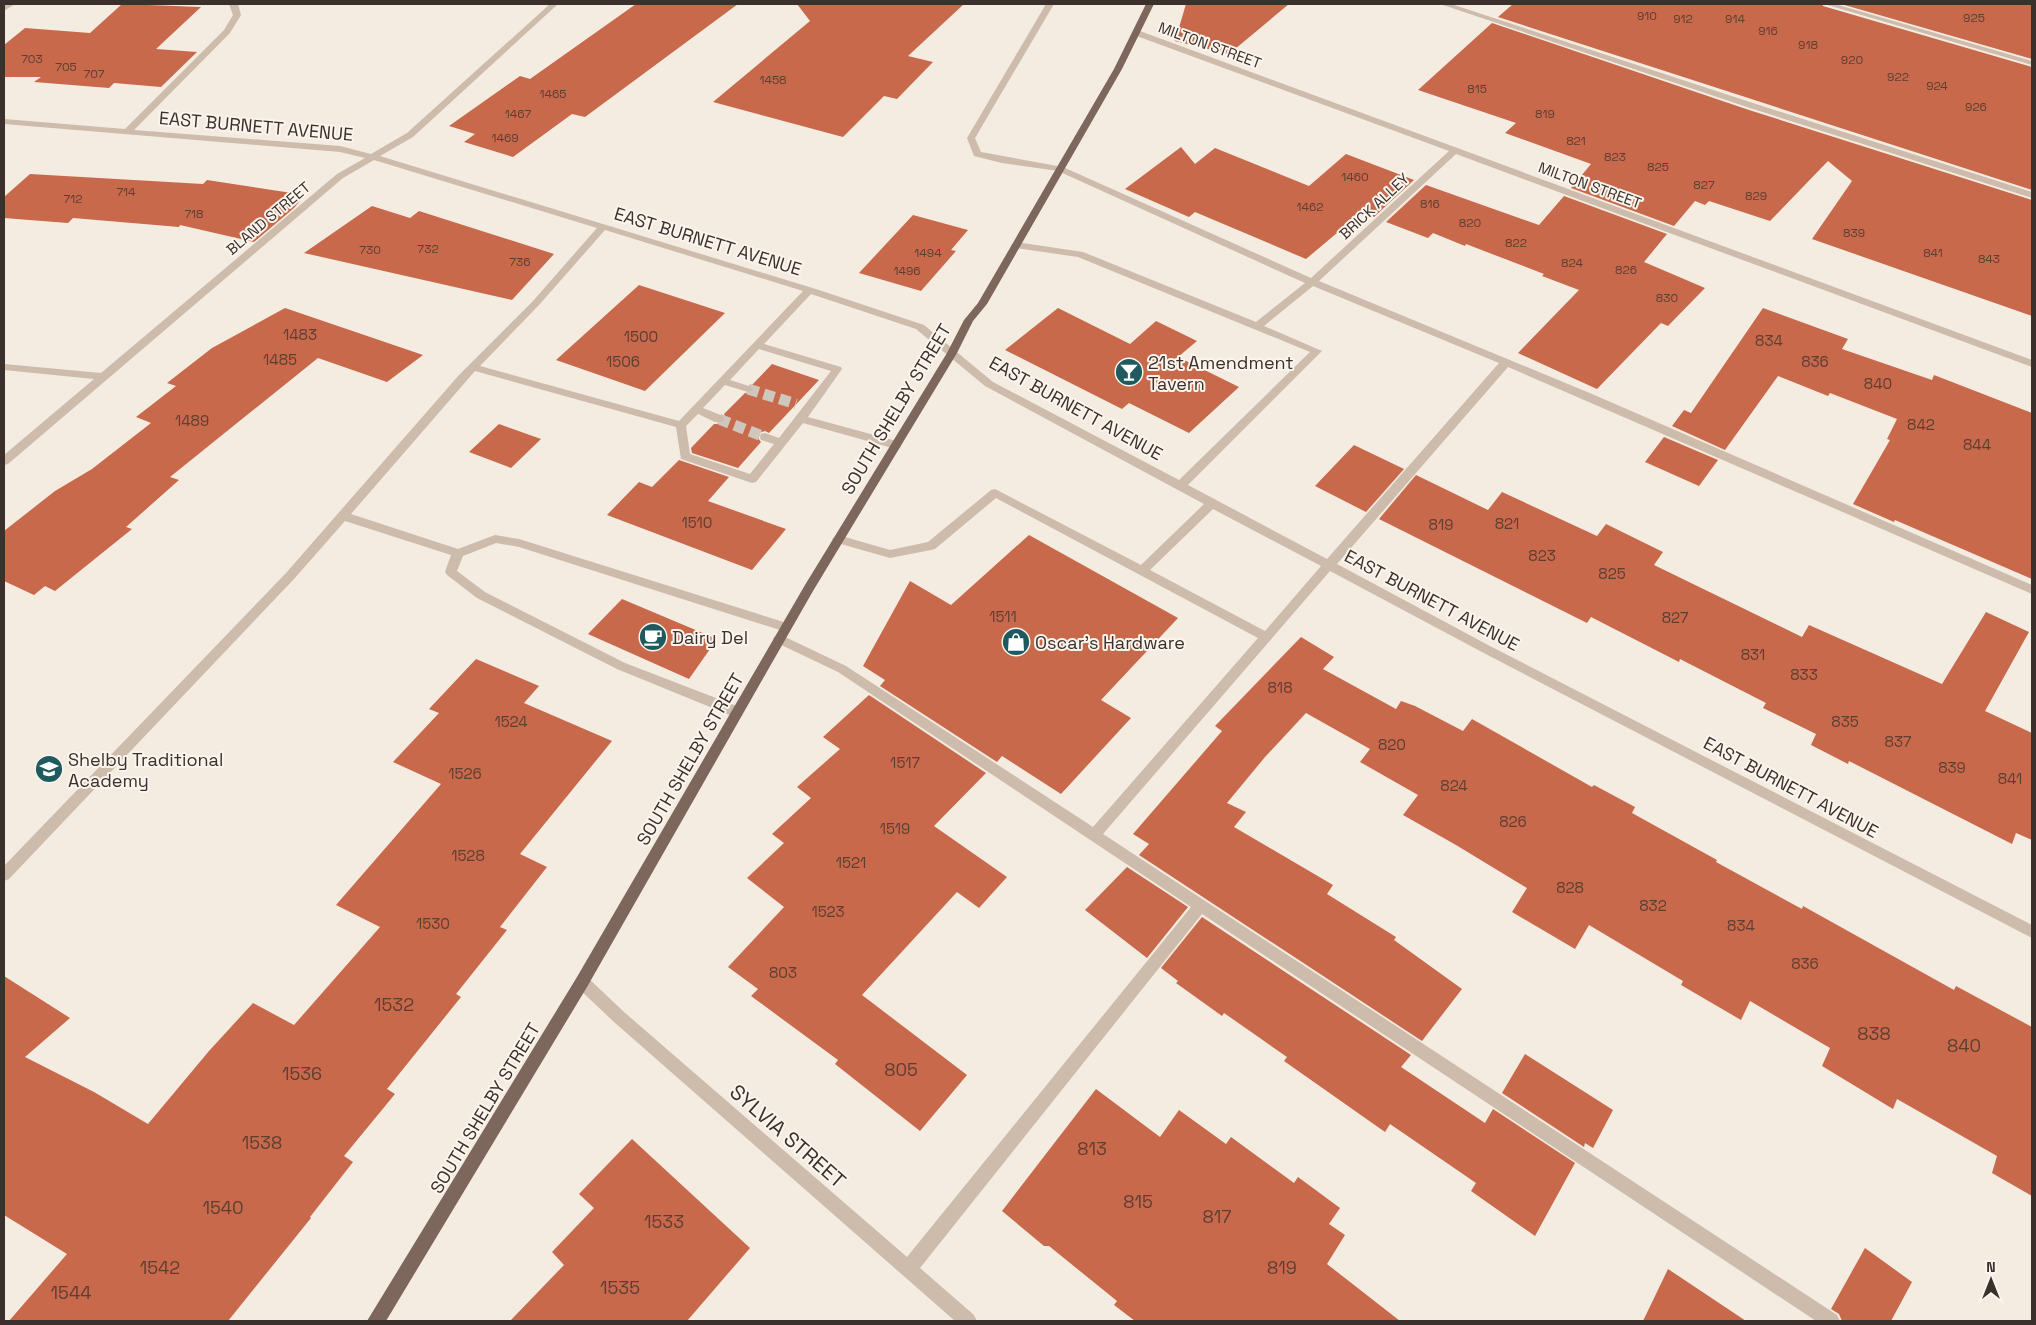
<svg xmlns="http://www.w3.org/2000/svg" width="2036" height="1325" font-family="'Space Grotesk',sans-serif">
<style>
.building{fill:#c8694b}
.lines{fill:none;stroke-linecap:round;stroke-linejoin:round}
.minor-tunnel{stroke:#cfc6bd;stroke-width:11;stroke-dasharray:11 5.5;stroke-linecap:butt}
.minor{fill:#cdbbac;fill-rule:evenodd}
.major{fill:#7d675c;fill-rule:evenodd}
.labels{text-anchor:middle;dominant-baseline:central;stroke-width:4;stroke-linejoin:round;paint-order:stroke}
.far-number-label{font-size:12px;fill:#5e3e33}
.far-street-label{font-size:15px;fill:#3b302b;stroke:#fbf5ee}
.number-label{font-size:15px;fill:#5e3e33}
.street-label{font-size:18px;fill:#3b302b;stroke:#fbf5ee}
.poi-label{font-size:18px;fill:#3b302b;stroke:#fbf5ee;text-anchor:start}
.near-number-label{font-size:18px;fill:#5e3e33}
.near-street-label{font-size:21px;fill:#3b302b;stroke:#fbf5ee}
</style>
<rect width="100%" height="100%" fill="#f4ebe1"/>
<!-- building -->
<path class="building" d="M122,4L201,7L156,49L197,52L161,87L114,83L109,88L34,82L41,77H4V45L25,28L90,33Z
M636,4H738L585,117L572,114L513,157L464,142L475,134L449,126L520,76L530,79Z
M797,4H964L908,56L933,62L897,99L884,96L843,137L713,102L810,21Z
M1186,4H1289L1229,54L1175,41Z
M1513,4H1822L1823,6L2032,67V190L1498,17Z
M1841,4H2032V59Z
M1492,23L1749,110L2032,200V316L1812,239L1852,181L1828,161L1770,221L1709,201L1705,205L1695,201L1674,226L1571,188L1591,164L1505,133L1516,123L1418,90Z
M1181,147L1195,164L1215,148L1309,186L1346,154L1414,180L1374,217L1362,212L1306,259L1195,212L1189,217L1125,189Z
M30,174L203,184L207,180L305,195L294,208L254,242L180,225L179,227L73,218L68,223L4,218V197Z
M1426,185L1539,225L1564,196L1667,234L1644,262L1705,288L1668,326L1661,323L1597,389L1518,353L1579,290L1542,276L1544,274L1466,244L1465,246L1433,233L1428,238L1386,222Z
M372,206L410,218L419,211L554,254L512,300L304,253Z
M913,215L968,230L951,250L956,251L921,291L859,273Z
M639,285L725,313L645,391L556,360Z
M285,308L423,355L387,382L318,358L170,477L179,480L126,527L132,529L55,591L45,586L34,595L4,581V531L55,491L92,469L151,423L136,417L176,386L167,383L212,348Z
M1058,308L1130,344L1156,321L1197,341L1178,357L1239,387L1189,433L1129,403L1122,409L1005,350Z
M1763,308L1848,339L1842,349L1932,380L1934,375L2032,413V579L1895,520L1894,522L1853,504L1890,440L1887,439L1897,419L1830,393L1828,396L1778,376L1725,450L1672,426L1684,410L1691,413Z
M772,364L819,380L769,433L765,431L759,433L758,438L761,442L738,468L692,453L691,448L714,424H724L726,418L724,414L745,393L754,392L755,388L752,385Z
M499,424L541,439L511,468L469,452Z
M1664,437L1718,460L1699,486L1645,462Z
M1354,445L1404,469L1366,512L1315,486Z
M679,460L729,477L708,501L786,529L752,570L607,515L639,482L652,487Z
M1416,475L1488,510L1502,492L1597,536L1606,524L1663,552L1654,565L1802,637L1809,625L1942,684L1986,612L2029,632L1985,711L2032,733V840L2016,833L2012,844L1849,761L1848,764L1811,745L1816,734L1763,708L1766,703L1680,659L1679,662L1591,617L1587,623L1379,519Z
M1029,535L1178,618L1101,700L1131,718L1061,794L1002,756L997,762L880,686L885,680L863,666L910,581L951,605Z
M622,599L717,639L689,679L588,634Z
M1301,637L1334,657L1323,669L1396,709L1401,701L1415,706L1463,731L1472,719L1592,787L1594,785L1635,807L1632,813L1717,860L1716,862L1802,909L1803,906L1954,990L1956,986L2032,1027V1196L1992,1173L1997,1156L1897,1099L1893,1109L1822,1066L1830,1048L1750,1001L1741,1020L1681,985L1683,981L1589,925L1575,949L1512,912L1527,888L1456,845L1403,815L1418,795L1360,762L1370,749L1306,713L1265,757L1227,803L1246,812L1234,827L1333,885L1327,894L1396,937L1394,940L1462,989L1422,1041L1139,855L1149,844L1133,834L1222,731L1215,726Z
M476,659L539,686L524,703L612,741L520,854L547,867L500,927L507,930L456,994L461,997L387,1089L395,1094L344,1156L353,1162L310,1217L311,1218L228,1321H9L67,1254L4,1215V976L70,1018L25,1057L94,1092L148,1124L209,1051L253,1003L294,1025L380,927L336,905L441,784L393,762L439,713L429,709Z
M869,695L986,773L934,826L1007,877L979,908L957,892L862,995L967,1075L920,1131L835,1064L838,1060L751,996L758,989L728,967L784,907L747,878L784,843L772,834L811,798L797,787L840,749L823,737Z
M1127,867L1188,907L1147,958L1085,910Z
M1202,917L1411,1055L1401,1067L1485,1123L1493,1109L1575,1163L1535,1236L1471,1191L1476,1183L1390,1124L1385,1132L1284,1061L1287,1057L1224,1013L1222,1016L1176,983L1178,981L1161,968Z
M1525,1054L1613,1110L1593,1148L1585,1143L1584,1147L1502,1093Z
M1096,1089L1160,1137L1179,1110L1226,1144L1231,1137L1294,1183L1298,1177L1340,1208L1329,1224L1345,1235L1327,1264L1400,1321H1135L1114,1305L1117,1301L1049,1246H1044L1002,1211Z
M632,1139L750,1248L687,1321H510L564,1265L552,1252L594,1208L579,1194Z
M1865,1248L1912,1282L1891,1321H1842L1839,1314L1831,1309Z
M1668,1269L1746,1321H1643Z"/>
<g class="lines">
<!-- minor-tunnel -->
<path class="minor-tunnel" d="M748,389L796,404
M719,419L765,437"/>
<!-- minor -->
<path class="minor" d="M6,4H15L4,11V6Z
M229,4H238L241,15L230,33L134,130L340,146L371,154L407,133L550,4H558L413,137L380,156L819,290L924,325L993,382L1179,480L1310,352L1078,257L1016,248L1011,245L1016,242L1083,252L1256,322L1305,283L1058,171L1002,163L974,156L967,138L1046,4H1054L975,138L981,152L1063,167L1311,278L1449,151L1134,35V31H1140L2032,360V367L1456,154L1319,281L1592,394L2032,585V594L1508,367L1337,564L1488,645L2032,925V938L1480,651L1330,571L1103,834L1837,1315L1840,1321H1816L1202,914L920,1268L974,1315L977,1321H955L614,1022L577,987L575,982L577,977L582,975L587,977L624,1012L907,1257L1191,907L838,672L775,642L773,639L775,636H783L846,666L1093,827L1258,638L996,498L935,549L931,550L890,558L834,542L832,539L838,535L890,550L928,542L991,490L995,489L1141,565L1204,504L985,386L916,329L811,294L764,344L841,367L842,369L808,417L900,442L901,445L900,448L896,449L803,423L756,482L752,483L681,459L676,427L475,371L351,514L458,549L495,535L519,539L790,624L792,627L790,630L786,632L519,547L496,543L463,556L457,571L485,592L625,663L742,708L743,712L742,716L737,717L732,716L617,669L477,598L447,575L445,572L451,555L345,521L294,579L9,879L4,881V866L286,573L459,375L533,301L597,228L374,160L343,178L8,464L4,465V455L94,379L4,370V364L101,373L337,174L365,158L340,152L4,124V119L125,129L224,30L233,15ZM605,230L803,291L679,421L480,366L539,305ZM1313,286L1499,363L1327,559L1188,485L1322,351L1264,326ZM759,349L831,371L779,438L765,433L761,434L760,437L761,440L774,444L750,474L690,454L686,426L698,414L715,422H723L724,419L723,416L703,408L725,385L748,392L752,391L753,389L752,387L730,380ZM1213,509L1321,566L1265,631L1150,570Z
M1440,4H1451L1756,104L2032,192V198L1750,108Z
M1824,4H1835L2032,61V65Z"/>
<!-- major -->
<path class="major" d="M1146,4H1154L1122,69L987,304L973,321L957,353L813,591L587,987L386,1321H367L577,977L805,585L947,353L964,320L978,303L1114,69Z"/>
</g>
<!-- icons -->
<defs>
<symbol id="bar-disc" viewBox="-11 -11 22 22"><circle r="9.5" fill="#1f5a5e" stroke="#fbf5ee"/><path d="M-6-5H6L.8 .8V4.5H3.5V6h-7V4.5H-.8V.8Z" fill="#fff"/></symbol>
<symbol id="cafe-disc" viewBox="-11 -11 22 22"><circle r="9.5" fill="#1f5a5e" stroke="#fbf5ee"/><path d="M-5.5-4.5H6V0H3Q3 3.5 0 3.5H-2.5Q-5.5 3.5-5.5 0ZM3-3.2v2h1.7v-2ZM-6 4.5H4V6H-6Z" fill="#fff"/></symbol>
<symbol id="shop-disc" viewBox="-11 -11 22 22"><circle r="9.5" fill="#1f5a5e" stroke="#fbf5ee"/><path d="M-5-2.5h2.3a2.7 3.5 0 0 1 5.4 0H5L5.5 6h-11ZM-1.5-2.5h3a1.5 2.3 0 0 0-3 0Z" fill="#fff"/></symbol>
<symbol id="school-disc" viewBox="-11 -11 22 22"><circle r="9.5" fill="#1f5a5e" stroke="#fbf5ee"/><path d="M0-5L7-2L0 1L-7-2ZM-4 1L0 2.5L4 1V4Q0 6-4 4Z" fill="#fff"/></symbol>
</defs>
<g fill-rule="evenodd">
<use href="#bar-disc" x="1113" y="356" width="32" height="32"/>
<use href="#cafe-disc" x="637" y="621" width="32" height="32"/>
<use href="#shop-disc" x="1000" y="626" width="32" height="32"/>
<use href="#school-disc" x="33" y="753" width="32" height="32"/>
</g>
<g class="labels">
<!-- far-number labels -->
<g class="far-number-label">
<text x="1647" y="16">910</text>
<text x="1974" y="18">925</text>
<text x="1683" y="19">912</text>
<text x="1735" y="19">914</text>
<text x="1768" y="31">916</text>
<text x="1808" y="45">918</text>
<text x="32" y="59">703</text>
<text x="1852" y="60">920</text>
<text x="66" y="67">705</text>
<text x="94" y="74">707</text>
<text x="1898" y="77">922</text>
<text x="773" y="80">1458</text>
<text x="1937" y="86">924</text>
<text x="1477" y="89">815</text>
<text x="553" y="94">1465</text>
<text x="1976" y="107">926</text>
<text x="518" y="114">1467</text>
<text x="1545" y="114">819</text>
<text x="505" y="138">1469</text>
<text x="1576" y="141">821</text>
<text x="1615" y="157">823</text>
<text x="1658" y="167">825</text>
<text x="1355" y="177">1460</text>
<text x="1704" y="185">827</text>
<text x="126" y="192">714</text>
<text x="1756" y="196">829</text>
<text x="73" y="199">712</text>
<text x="1430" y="204">816</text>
<text x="1310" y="207">1462</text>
<text x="194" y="214">718</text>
<text x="1470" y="223">820</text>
<text x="1854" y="233">839</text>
<text x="1516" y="243">822</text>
<text x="428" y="249">732</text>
<text x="370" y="250">730</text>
<text x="928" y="253">1494</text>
<text x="1933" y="253">841</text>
<text x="1989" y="259">843</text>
<text x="520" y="262">736</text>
<text x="1572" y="263">824</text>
<text x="1626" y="270">826</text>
<text x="907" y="271">1496</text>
<text x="1667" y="298">830</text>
</g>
<!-- far-street labels -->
<g class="far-street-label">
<text transform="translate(1210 45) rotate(20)">MILTON STREET</text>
<text transform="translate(1590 185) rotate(20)">MILTON STREET</text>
<text transform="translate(1374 206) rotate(-43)">BRICK ALLEY</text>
<text transform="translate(268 218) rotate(-40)">BLAND STREET</text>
</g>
<!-- number labels -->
<g class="number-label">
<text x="300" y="334">1483</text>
<text x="641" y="336">1500</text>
<text x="1769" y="340">834</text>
<text x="280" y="359">1485</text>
<text x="623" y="361">1506</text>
<text x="1815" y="361">836</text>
<text x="1878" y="383">840</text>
<text x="192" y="420">1489</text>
<text x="1921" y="424">842</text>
<text x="1977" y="444">844</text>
<text x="697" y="522">1510</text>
<text x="1507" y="523">821</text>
<text x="1441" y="524">819</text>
<text x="1542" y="555">823</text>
<text x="1612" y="573">825</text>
<text x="1003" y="616">1511</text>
<text x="1675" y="617">827</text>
<text x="1753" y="654">831</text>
<text x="1804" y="674">833</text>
<text x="1280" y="687">818</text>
<text x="511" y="721">1524</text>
<text x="1845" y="721">835</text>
<text x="1898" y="741">837</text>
<text x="1392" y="744">820</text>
<text x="905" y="762">1517</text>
<text x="1952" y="767">839</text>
<text x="465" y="773">1526</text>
<text x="2010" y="778">841</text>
<text x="1454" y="785">824</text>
<text x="1513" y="821">826</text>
<text x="895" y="828">1519</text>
<text x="468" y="855">1528</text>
<text x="851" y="862">1521</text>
<text x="1570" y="887">828</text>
<text x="1653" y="905">832</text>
<text x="828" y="911">1523</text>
<text x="433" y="923">1530</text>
<text x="1741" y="925">834</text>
<text x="1805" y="963">836</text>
<text x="783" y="972">803</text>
</g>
<!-- street labels -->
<g class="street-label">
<text transform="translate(256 126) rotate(5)">EAST BURNETT AVENUE</text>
<text transform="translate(708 241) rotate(17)">EAST BURNETT AVENUE</text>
<text transform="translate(1076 408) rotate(29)">EAST BURNETT AVENUE</text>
<text transform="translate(896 409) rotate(-59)">SOUTH SHELBY STREET</text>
<text transform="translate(1432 600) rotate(28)">EAST BURNETT AVENUE</text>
<text transform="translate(690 759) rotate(-60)">SOUTH SHELBY STREET</text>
<text transform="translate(1791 787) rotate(28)">EAST BURNETT AVENUE</text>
<text transform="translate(485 1108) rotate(-59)">SOUTH SHELBY STREET</text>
</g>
<!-- poi labels -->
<g class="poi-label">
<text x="1148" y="362">21st Amendment<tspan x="1148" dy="21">Tavern</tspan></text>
<text x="672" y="637">Dairy Del</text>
<text x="1035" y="642">Oscar's Hardware</text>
<text x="68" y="759">Shelby Traditional<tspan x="68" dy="21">Academy</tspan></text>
</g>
<!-- near-number labels -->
<g class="near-number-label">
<text x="394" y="1004">1532</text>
<text x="1874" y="1033">838</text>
<text x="1964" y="1045">840</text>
<text x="901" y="1069">805</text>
<text x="302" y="1073">1536</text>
<text x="262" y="1142">1538</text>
<text x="1092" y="1148">813</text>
<text x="1138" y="1201">815</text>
<text x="223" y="1207">1540</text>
<text x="1217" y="1216">817</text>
<text x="664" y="1221">1533</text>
<text x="160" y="1267">1542</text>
<text x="1282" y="1267">819</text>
<text x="620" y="1287">1535</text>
<text x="71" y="1292">1544</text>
</g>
<!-- near-street labels -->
<g class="near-street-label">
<text transform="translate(788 1136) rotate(41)">SYLVIA STREET</text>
</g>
</g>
<!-- border -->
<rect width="2036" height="1325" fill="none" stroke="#3b302b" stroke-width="10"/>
<!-- north arrow -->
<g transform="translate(1991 1280)" stroke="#fbf5ee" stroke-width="4" paint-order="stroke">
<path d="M0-4L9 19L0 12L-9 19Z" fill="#3b302b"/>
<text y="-8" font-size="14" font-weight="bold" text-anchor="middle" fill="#3b302b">N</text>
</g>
</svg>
